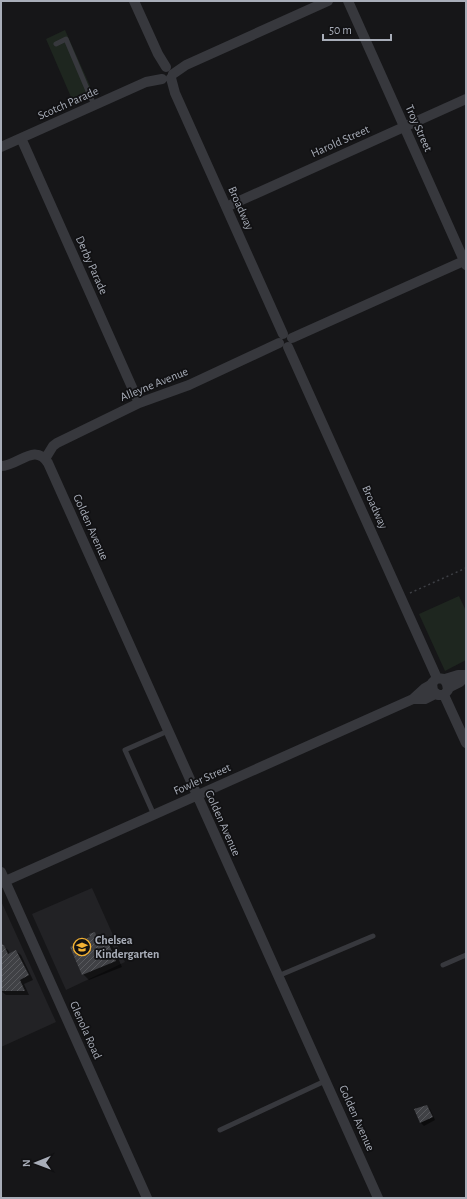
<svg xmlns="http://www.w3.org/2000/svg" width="467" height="1199" font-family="'Alegreya Sans',sans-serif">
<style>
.built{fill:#222225}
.green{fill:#1e261f}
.shadow{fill:#0007}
.building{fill:url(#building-hatch)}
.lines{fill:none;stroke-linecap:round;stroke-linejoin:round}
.path{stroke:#3d3f44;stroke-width:1.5;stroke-dasharray:2 3;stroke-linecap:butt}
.service{stroke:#37383d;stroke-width:5}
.minor{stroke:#37383d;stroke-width:10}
.labels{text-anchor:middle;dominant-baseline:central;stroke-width:3.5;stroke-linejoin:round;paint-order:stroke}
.street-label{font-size:12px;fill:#a8adb8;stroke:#111113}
.poi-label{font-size:12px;font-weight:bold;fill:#a8adb8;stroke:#111113;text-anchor:start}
</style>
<defs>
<pattern id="building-hatch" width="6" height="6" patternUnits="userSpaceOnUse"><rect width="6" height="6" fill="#404145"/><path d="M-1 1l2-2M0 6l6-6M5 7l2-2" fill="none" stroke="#595a5e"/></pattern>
</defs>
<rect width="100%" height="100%" fill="#161618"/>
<!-- built -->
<path class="built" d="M92,888L125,962L66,990L32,914Z
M1,901L56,1022L1,1047Z"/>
<!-- green -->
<path class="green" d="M65,30L94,95L74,104L46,39Z
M459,596L466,611V660L445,671L419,614Z"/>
<!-- shadow -->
<path class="shadow" d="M94,933L100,938L105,936L111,942L122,967L89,980L83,974L92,937Z
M1,944L8,950L10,954L16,951L21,955L33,980L24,984L29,995H6L1,991Z
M427,1106L430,1109L435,1120L424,1126L421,1123L416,1110Z"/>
<!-- building -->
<path class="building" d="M95,932L97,938L105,935L116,961L82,975L70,947L84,941L83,940L90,937L89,934Z
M1,942L3,945H4L8,954L16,950L29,975L20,980L25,991H1Z
M427,1105L433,1117L420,1123L414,1109Z"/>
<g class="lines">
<!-- path -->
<path class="path" d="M410,593L466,568"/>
<!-- service -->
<path class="service" d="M56,44L66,39L94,105
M154,815L125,750L168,731
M443,965L466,955
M278,976L373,936
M220,1130L325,1081"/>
<!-- minor -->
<path class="minor" d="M134,1L158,54L166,67
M348,1L466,265
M173,74L186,65L328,1
M171,78L175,93L283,334
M21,138L139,403
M1,147L146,82L162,79
M226,207L466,99
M292,338L466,260
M288,347L437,678
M45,459L53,446L57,443L139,403L189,385L279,343
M1,466C18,466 35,442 48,463L378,1198
M437,678L444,679L447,684L448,690L444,695H438L433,691L432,683Z
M445,679L458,675H466
M448,688L460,682L466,676
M444,695L466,743
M413,699H425L435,694
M1,872L147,1198
M1,883L413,699L425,688L432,684"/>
</g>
<!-- icons -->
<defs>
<symbol id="school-ring" viewBox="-11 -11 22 22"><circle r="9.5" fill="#111113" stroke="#f2b134" stroke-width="1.5"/><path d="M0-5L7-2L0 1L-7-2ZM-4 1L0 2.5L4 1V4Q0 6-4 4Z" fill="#f2b134"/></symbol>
</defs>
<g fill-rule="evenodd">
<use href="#school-ring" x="72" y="937" width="20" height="20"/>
</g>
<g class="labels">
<!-- street labels -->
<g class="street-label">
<text transform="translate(68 103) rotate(-24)">Scotch Parade</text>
<text transform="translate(419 128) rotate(66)">Troy Street</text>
<text transform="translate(340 141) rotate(-24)">Harold Street</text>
<text transform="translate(241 208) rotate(66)">Broadway</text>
<text transform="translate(92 265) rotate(66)">Derby Parade</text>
<text transform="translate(154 384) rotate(-22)">Alleyne Avenue</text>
<text transform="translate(375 507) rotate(66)">Broadway</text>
<text transform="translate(91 527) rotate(66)">Golden Avenue</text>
<text transform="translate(202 779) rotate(-24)">Fowler Street</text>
<text transform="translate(223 823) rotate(66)">Golden Avenue</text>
<text transform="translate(86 1030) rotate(66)">Glenola Road</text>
<text transform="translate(357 1118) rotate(66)">Golden Avenue</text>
</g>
<!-- poi labels -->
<g class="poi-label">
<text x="95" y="940">Chelsea<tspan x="95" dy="14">Kindergarten</tspan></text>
</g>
</g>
<!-- border -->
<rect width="467" height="1199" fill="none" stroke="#a8adb8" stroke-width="4"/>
<!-- north arrow -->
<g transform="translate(36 1163) rotate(269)" stroke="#111113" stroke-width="3" paint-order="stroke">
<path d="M0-3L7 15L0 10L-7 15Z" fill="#a8adb8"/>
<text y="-6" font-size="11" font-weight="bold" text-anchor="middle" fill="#a8adb8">N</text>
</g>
<!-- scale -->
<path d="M323 34v6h68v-6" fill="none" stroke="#a8adb8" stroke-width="2"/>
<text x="329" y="34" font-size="12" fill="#a8adb8" stroke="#111113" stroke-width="3" paint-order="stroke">50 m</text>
</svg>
